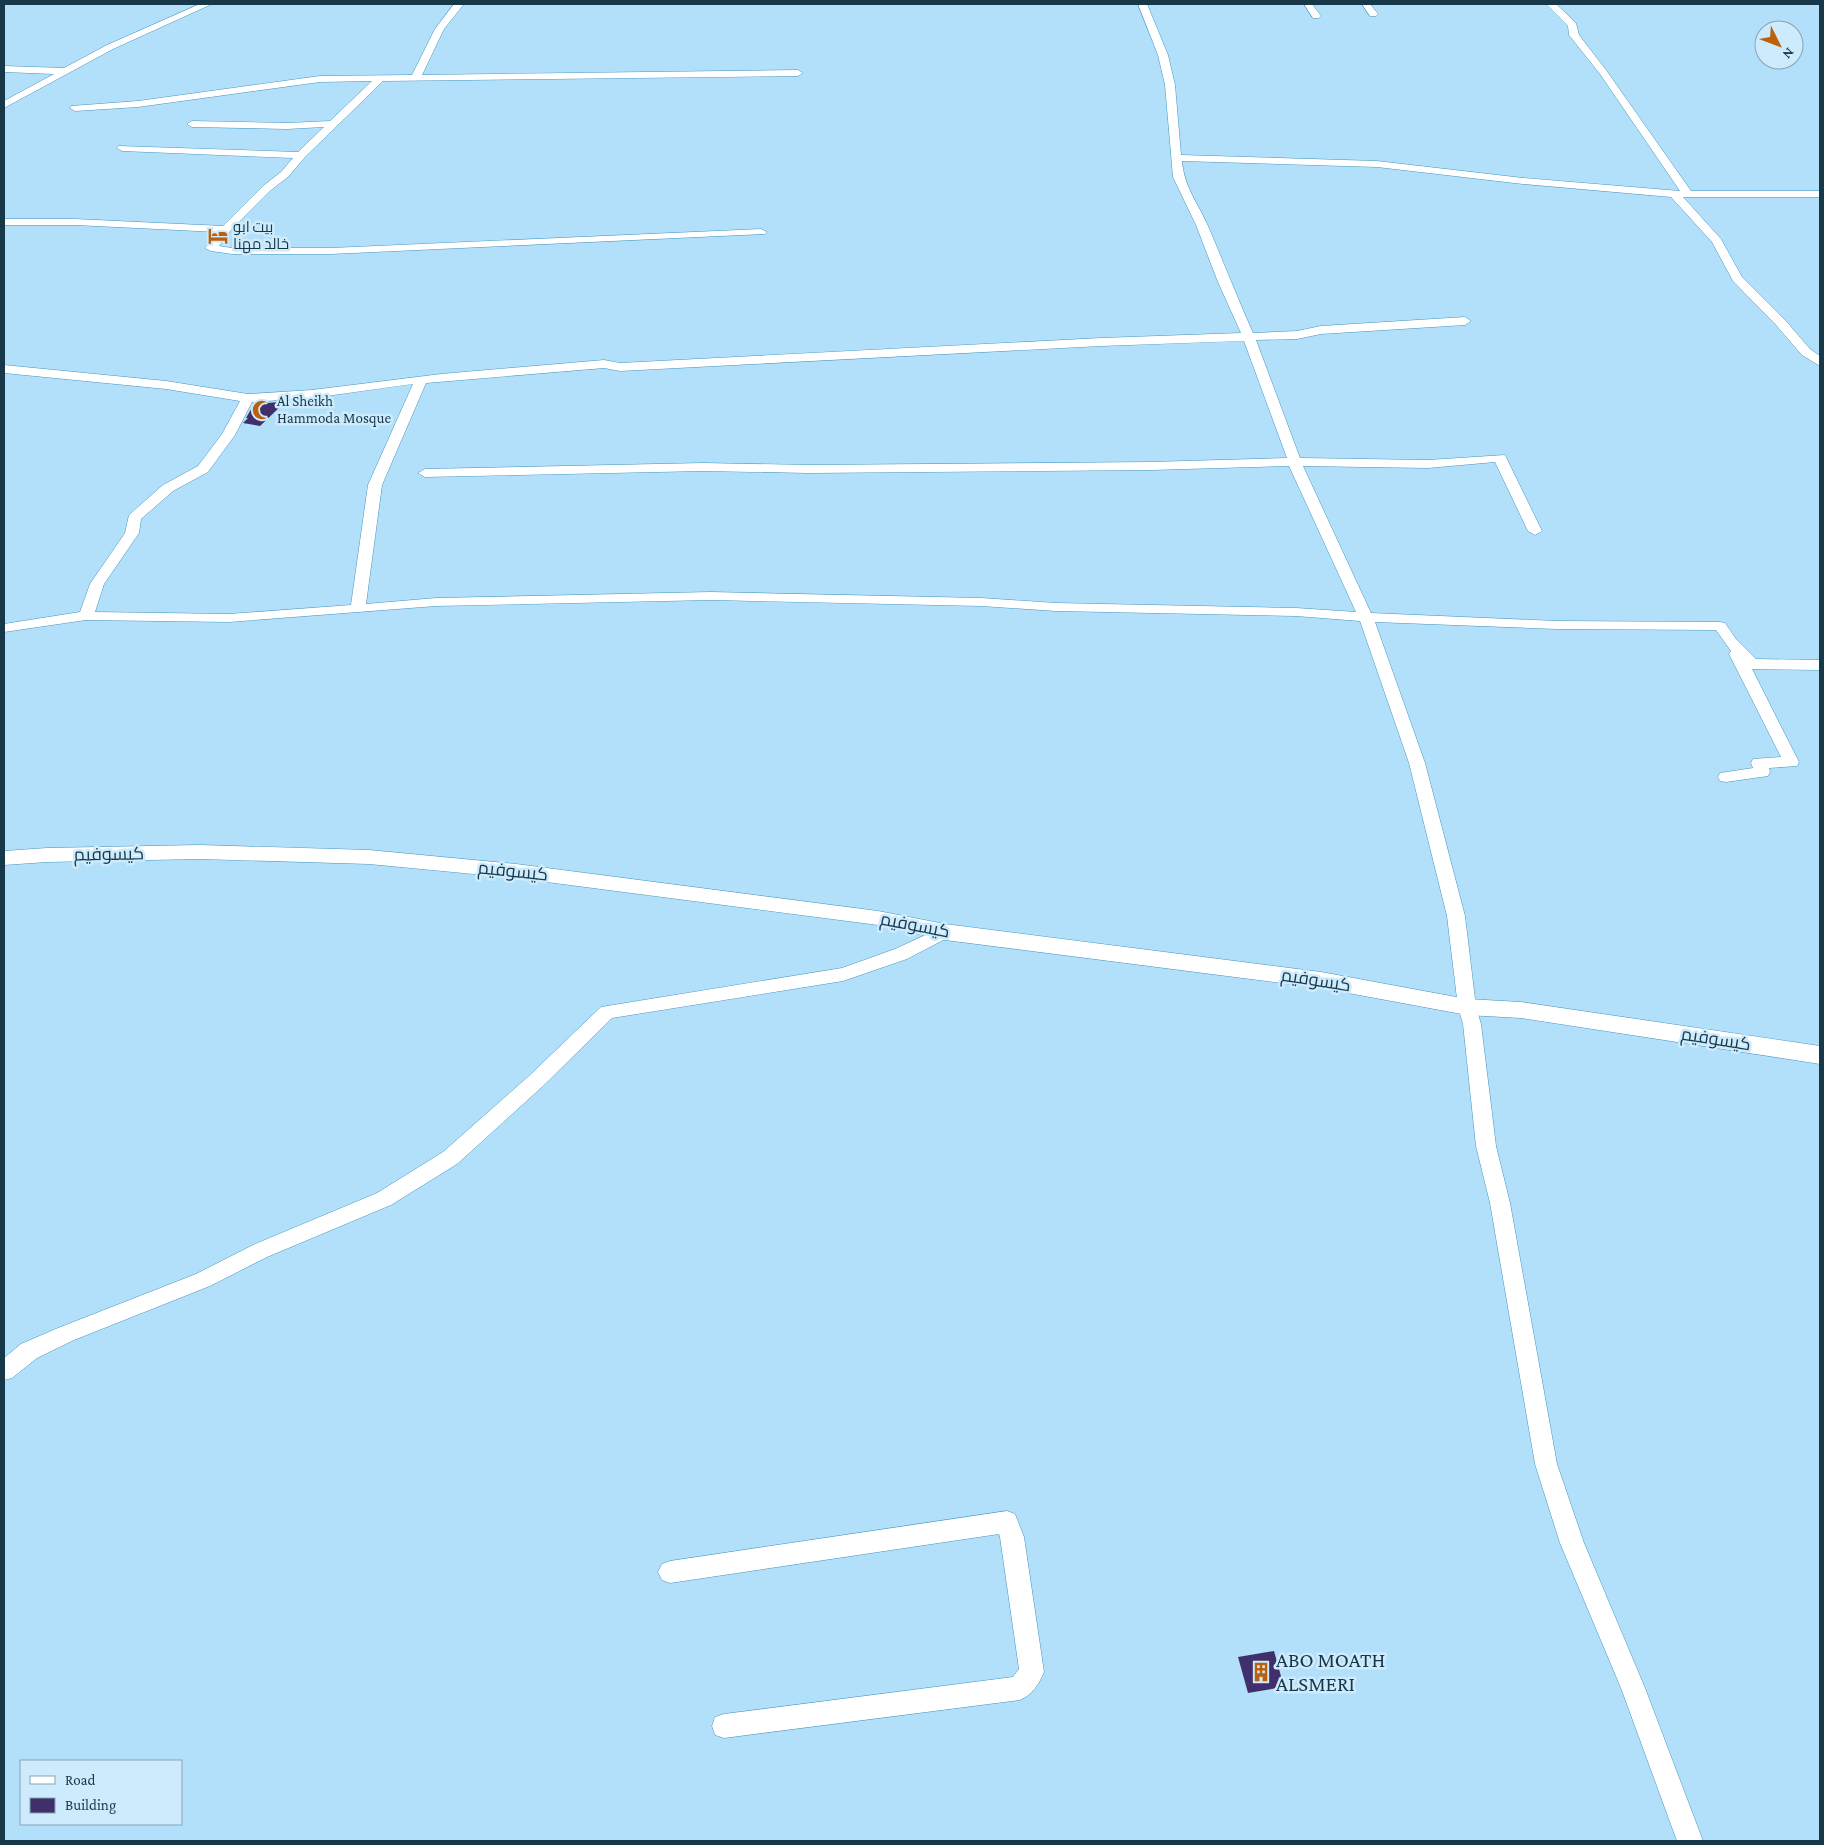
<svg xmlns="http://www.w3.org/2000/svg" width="1824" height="1845" font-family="'Crimson Pro',Cairo,serif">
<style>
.building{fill:#402f6a}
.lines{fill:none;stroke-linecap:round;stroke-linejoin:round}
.minor-casing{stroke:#4595be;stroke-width:1}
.tertiary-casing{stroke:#4595be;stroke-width:1}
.minor{fill:#fff;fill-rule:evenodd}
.tertiary{fill:#fff;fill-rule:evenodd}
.labels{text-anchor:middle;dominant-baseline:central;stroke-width:5;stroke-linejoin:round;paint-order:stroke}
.far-poi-label{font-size:15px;fill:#163849;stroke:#cdebfc;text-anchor:start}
.street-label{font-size:18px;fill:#163849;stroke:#cdebfc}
.near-poi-label{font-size:21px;fill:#163849;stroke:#cdebfc;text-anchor:start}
</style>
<rect width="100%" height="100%" fill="#b2e0fa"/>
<!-- building -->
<path class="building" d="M280,402L284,403L260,426L243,423L248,418H246L254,404Z
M1274,1651L1284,1687L1248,1693L1238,1657Z"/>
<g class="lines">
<defs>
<path id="minor" d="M200,4H212L113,49L4,108V101L54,74L4,72V66L64,68L107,45Z
M454,4H464L444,29L422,75L798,70L803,73L798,76L383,81L305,157L289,176L271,190L230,231L219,246L232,248H331L761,229L767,232L765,234L331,254H232L211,251L205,248L218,232L75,225H4V219H75L223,226L263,186L281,172L293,158L122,151L117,148L118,146L298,152L324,127L287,129L192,127L187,124L192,121L287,123L330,121L372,81L320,82L138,107L75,111L70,108L71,106L138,101L320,76L412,75L435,29Z
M1138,4H1147L1168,55L1175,85L1181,155L1377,161L1523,178L1680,191L1600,74L1569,35L1568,26L1546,4H1556L1576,23L1579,35L1606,70L1691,191H1820V197H1683L1721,239L1742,277L1785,320L1810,349L1820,356V366L1802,355L1777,326L1733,281L1712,242L1671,197L1523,184L1377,167L1182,161C1184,187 1198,203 1208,226C1223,261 1237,297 1253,333L1297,331L1321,326L1465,317L1471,321L1465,325L1321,334L1297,339L1256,340L1300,458L1428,460L1505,455L1542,531L1535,535L1528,531L1495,462L1428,468L1303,466L1371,613L1557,621L1720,622L1725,623L1736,639L1756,659L1820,660V670L1752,669L1799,762L1797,766L1769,768L1770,772L1768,776L1726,782L1720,781L1718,777L1720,773L1753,768L1751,763L1753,759L1781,757L1729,654L1731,651L1716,630L1557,629L1375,622L1425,763L1465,916L1476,1007L1481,1024L1496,1146L1510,1203L1557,1464L1584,1543L1645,1688L1703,1841H1677L1621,1688L1560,1543L1535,1464L1490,1203L1476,1146L1463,1024L1458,1007L1447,916L1409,763L1360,621L1296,616L1056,611L981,606L711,600L436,606L229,622L86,620L4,632V624L80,612L90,584L125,533L129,515L163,485L198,466L222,434L240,401L166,389L4,373V365L166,381L248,394L312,390L441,374L604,360L620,363L1101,338L1241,333L1218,282L1196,225L1173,177L1165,85L1158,55ZM1244,341L1287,458L1151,462L809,465L703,463L425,469L418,473L425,477L703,471L809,473L1151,470L1289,466L1356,612L1296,608L1056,603L981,598L711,592L436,598L366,604L382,485L426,383L604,368L620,371L1101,346ZM413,384L368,485L351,605L229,614L95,612L104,584L139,533L141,519L173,491L208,472L235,435L252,402L312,398Z
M1304,4H1312L1321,16L1319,18H1313Z
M1362,4H1370L1378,14L1376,16H1370Z
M945,926L951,928L954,932L951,936L907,959L843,981L612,1018L543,1086L457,1164L391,1205L267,1257L210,1286L74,1340L37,1358L12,1378L4,1380V1358L21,1344L58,1328L196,1274L253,1245L377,1193L443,1152L529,1076L601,1007L842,968L895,949Z
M1007,1511L1015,1514L1024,1537L1044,1672C1039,1684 1032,1695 1020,1700L724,1738L715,1735L712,1726L715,1717L724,1714L1013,1677L1019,1669L1000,1537L999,1534L670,1583L662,1580L658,1572L662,1564L670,1561Z"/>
<path id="tertiary" d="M200,845L369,850L516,864L878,911L945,924L1321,972L1467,999L1521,1002L1820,1046V1064L1521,1018L1467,1015L1321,988L945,940L878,925L516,878L369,864L200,859L47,862L4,865V851L47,848Z"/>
</defs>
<!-- minor casing -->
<use href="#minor" class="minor-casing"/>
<!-- tertiary casing -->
<use href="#tertiary" class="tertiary-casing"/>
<!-- minor -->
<use href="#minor" class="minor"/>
<!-- tertiary -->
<use href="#tertiary" class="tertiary"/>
</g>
<!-- icons -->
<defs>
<symbol id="hotel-bare" viewBox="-9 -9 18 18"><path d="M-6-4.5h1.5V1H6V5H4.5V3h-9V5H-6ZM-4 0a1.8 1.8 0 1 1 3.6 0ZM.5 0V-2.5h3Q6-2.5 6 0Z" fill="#bc600b" stroke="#cdebfc" stroke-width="2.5" paint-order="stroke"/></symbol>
<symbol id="mosque-bare" viewBox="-9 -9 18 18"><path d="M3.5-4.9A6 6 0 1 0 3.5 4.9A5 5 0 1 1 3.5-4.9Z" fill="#bc600b" stroke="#cdebfc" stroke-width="2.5" paint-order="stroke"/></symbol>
<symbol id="building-bare" viewBox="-9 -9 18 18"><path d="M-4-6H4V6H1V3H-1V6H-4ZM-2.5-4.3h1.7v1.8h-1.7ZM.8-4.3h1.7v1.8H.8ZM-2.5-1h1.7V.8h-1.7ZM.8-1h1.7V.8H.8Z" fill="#bc600b" stroke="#cdebfc" stroke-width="2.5" paint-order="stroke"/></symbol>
</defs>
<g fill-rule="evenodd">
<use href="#hotel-bare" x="204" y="222" width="28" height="28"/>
<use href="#mosque-bare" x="248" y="396" width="28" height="28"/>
<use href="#building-bare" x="1247" y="1658" width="28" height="28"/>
</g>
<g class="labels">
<!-- far-poi labels -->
<g class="far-poi-label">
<text x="233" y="227">بيت ابو<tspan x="233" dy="17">خالد مهنا</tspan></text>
<text x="277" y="401">Al Sheikh<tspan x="277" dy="17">Hammoda Mosque</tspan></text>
</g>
<!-- street labels -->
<g class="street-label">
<text transform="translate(109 854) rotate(-1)">كيسوفيم</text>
<text transform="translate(513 871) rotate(6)">كيسوفيم</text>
<text transform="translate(915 925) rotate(11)">كيسوفيم</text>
<text transform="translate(1316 980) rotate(9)">كيسوفيم</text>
<text transform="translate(1716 1039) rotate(9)">كيسوفيم</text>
</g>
<!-- near-poi labels -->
<g class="near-poi-label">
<text x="1276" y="1660">ABO MOATH<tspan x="1276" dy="24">ALSMERI</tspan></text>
</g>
</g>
<!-- border -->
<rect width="1824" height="1845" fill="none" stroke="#163849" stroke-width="10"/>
<!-- legend -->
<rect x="20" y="1760" width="162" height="65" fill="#cdebfc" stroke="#84a3b4"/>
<rect x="30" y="1776" width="25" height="8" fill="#ffffff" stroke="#84a3b4"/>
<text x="65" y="1785" font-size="15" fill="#163849">Road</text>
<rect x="30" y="1798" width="25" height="15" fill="#402f6a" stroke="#84a3b4"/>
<text x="65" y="1810" font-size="15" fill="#163849">Building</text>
<!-- north arrow -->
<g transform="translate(1779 45) rotate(132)"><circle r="24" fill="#cdebfc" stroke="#84a3b4"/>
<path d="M0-4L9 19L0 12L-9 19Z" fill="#bc600b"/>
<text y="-8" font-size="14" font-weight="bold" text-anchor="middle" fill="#163849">N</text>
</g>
</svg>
